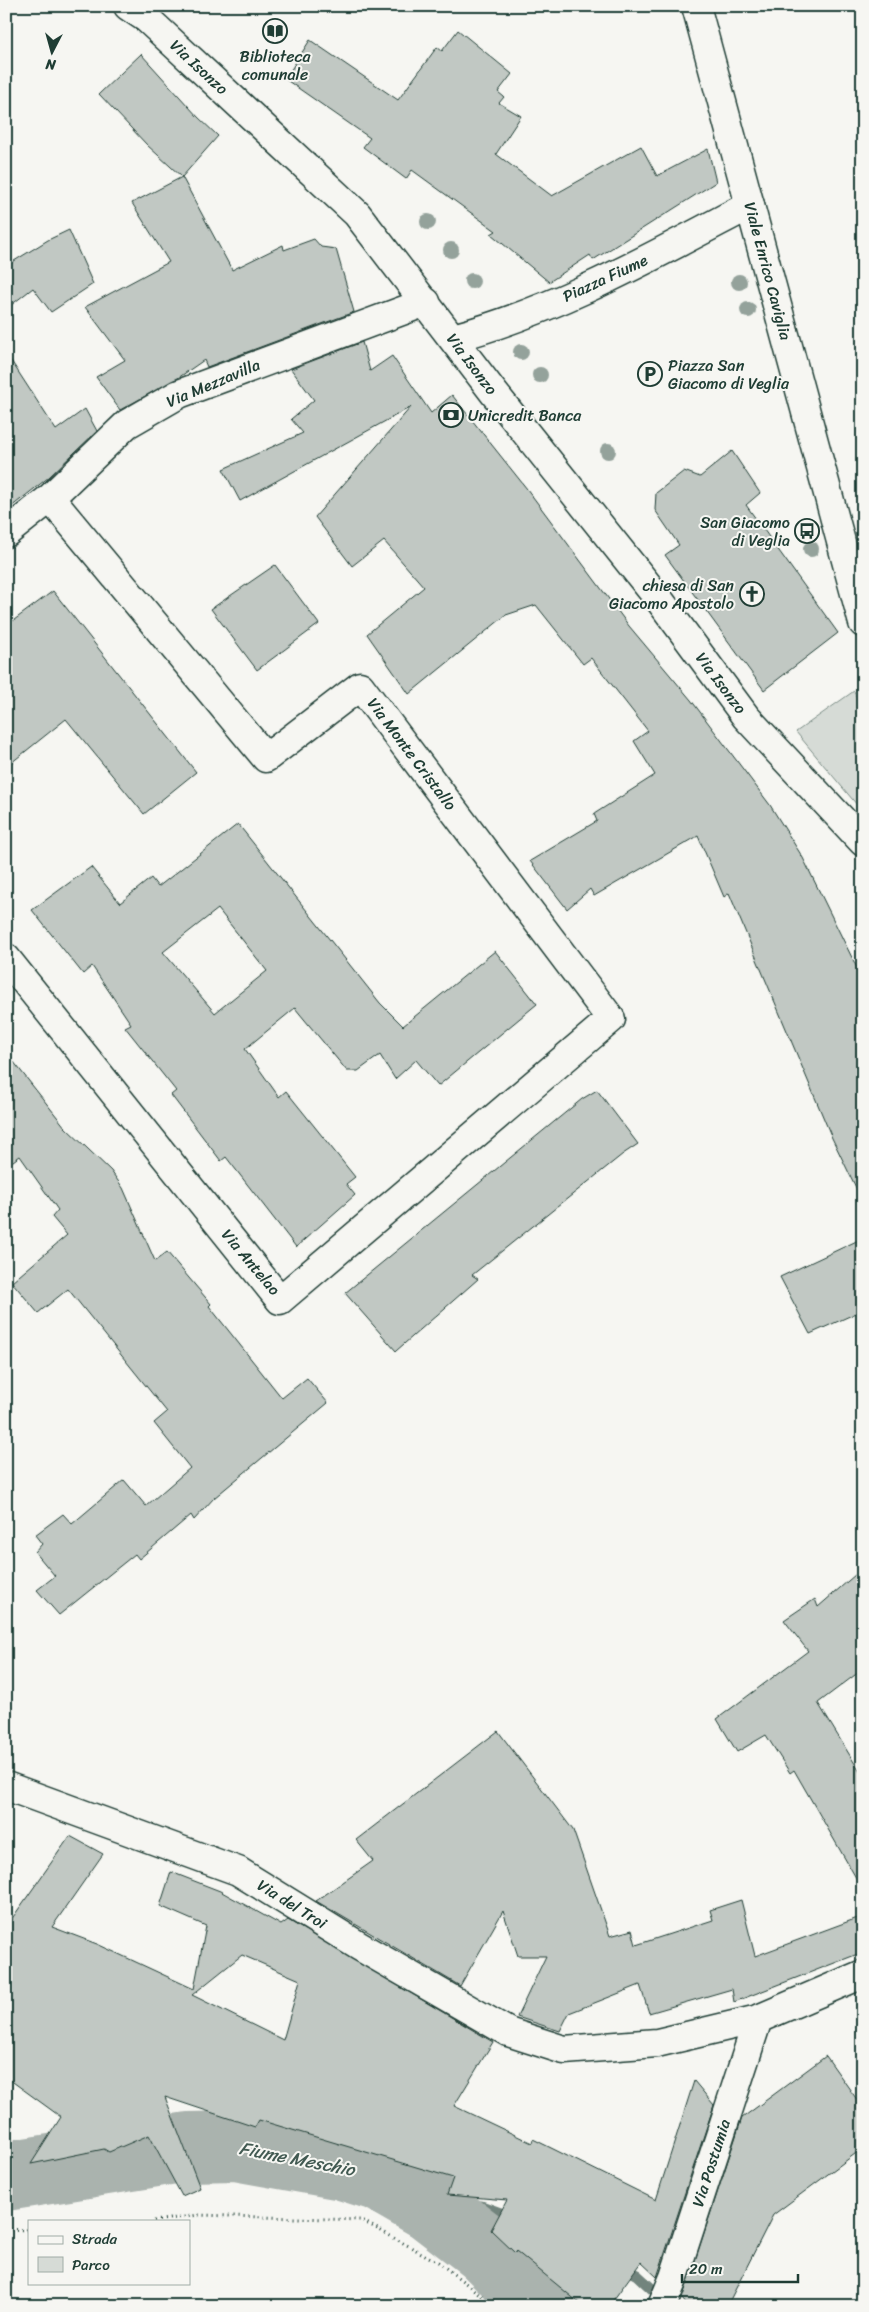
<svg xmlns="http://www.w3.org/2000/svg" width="869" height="2312" font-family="Sriracha,sans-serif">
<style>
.green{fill:#d6dbd6;stroke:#7a8c85}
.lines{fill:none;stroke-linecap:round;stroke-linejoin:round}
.stream{stroke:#72847d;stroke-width:11}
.river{stroke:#aab3ae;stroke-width:70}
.building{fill:#c1c8c3;stroke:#1f3d34;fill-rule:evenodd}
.minor-casing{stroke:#1f3d34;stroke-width:31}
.secondary-casing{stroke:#1f3d34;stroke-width:31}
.primary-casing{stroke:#1f3d34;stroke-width:31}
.path{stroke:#1f3d34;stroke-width:3;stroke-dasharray:1 4;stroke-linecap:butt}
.minor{stroke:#f6f6f2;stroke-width:28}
.secondary{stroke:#f6f6f2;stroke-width:28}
.primary{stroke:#f6f6f2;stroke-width:28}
.tree{fill:#94a29b}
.labels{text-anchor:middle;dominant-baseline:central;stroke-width:4;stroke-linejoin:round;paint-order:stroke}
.poi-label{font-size:16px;fill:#1f3d34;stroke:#f6f6f2;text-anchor:start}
.street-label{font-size:16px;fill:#1f3d34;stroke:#f6f6f2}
.water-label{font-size:18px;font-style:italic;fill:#425a52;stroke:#f6f6f2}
</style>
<rect width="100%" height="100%" fill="#f6f6f2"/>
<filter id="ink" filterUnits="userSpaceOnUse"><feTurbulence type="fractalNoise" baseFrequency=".02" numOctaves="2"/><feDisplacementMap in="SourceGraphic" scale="10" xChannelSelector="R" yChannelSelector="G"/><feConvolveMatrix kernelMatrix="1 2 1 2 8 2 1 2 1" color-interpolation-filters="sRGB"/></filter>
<g filter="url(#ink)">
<!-- green -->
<path class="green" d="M854,691L863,716V812L796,732Z"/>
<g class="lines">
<!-- stream -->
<path class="stream" d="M438,2212L481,2206L514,2218
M620,2266L637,2275L664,2300"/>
<!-- river -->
<path class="river" d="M6,2176L188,2147L236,2146L343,2165L378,2176L430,2206L485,2248L544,2306"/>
</g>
<!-- building -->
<path class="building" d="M458,30L512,74L498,92L504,97L499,103L521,116L496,154L552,196L641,146L657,176L708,149L716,182L593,260L590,255L549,282L491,234L496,231L412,170L406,179L363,147L370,138L285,79L310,40L398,100L437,47L442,51Z
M141,54L198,117L218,136L182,177L147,145L99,94Z
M182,177L232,270L283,245L284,250L314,239L321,247L336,249L354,312L207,367L204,360L178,378L120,410L96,377L125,360L85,307L169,262L132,203Z
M69,230L93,284L51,312L33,288L6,309V266L48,240Z
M362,342L370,371L392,356L431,413L452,395L527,489L629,626L691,700L770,805L803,858L863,980V1202L832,1138L729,893L724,897L698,836L594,896L590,889L567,909L530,861L597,821L594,814L655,775L634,741L648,731L591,658L583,664L536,605L506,615L409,694L367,634L424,587L384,541L352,566L315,517L411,407L240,501L223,469L303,433L291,419L314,400L291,369Z
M6,353L56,430L85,409L97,431L49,477L6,511Z
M732,451L760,493L746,505L838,633L764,690L665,555L679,545L655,510L656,493L684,471L700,477Z
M275,565L319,624L257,670L211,609Z
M53,591L196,772L144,814L66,719L6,767V626Z
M238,824L380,1003L403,1026L495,951L537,1004L438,1086L416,1060L395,1079L380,1055L358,1071H347L295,1008L245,1049L279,1097L286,1091L355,1177L346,1184L355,1195L296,1247L226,1157L221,1161L171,1095L176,1091L125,1027L131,1024L92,966L83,974L32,910L91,867L120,903L151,878L158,887ZM218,909L267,971L215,1013L163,952Z
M6,1052L65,1127L111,1171L123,1188L155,1261L167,1252L211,1304L209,1306L282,1398L307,1378L328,1403L214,1498L194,1520L191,1515L139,1559L135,1554L59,1615L37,1590L55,1576L35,1552L42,1544L35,1535L63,1514L72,1524L124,1480L146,1506L190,1468L154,1423L167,1412L68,1289L38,1313L12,1282L67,1235L52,1217L58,1210L20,1156L6,1166Z
M597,1090L638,1144L623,1154L472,1275L478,1279L396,1351L345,1293L582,1099Z
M863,1238V1310L810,1334L780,1277Z
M863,1568V1669L818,1703L863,1777V1890L794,1770L790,1773L766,1735L737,1752L717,1719L808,1651L784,1620L815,1599L818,1607Z
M498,1731L573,1830L610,1936L632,1930L636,1945L713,1920L710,1910L741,1900L755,1956L863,1916V1952L734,2002L732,1989L649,2013L640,1985L569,2013L560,2031L517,2017L546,1956H518L503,1911L460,1986L316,1901L373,1861L356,1840Z
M70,1836L103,1854L52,1927L97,1944L194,1989L206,1926L160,1906L171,1872L220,1891L281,1925L288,1920L493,2042L454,2106L532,2143L533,2139L656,2200L694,2081L714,2105L657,2277L641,2262L609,2306H583L516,2251L515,2253L491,2230L507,2200L447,2195L453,2178L259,2120L255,2127L165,2097L200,2188L182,2196L149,2135L109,2152L104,2149L31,2164L61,2117L6,2077V1927ZM242,1955L300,1980L283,2040L192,1995Z
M826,2056L863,2108V2148L773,2215L727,2306H688L682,2299L742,2118Z"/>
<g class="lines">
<defs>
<path id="minor" d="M453,338C558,310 655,255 750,205
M6,533L50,498L127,424L179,394L426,302
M6,958L280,1300L611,1019L360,686L266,758L50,498
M6,1786L238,1871L359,1946L508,2032L564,2050L657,2043L758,2019
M662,2306L674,2277L758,2019L863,1974"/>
<path id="secondary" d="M128,6L146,18L357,214L494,393L658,598L746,717L863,842"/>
<path id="primary" d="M696,6L863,623"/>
</defs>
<!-- minor casing -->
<use href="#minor" class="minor-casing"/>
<!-- secondary casing -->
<use href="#secondary" class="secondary-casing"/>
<!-- primary casing -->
<use href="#primary" class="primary-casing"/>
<!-- path -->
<path class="path" d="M154,2221L199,2215L361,2220L438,2262L495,2306
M6,2229L29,2230"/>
<!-- minor -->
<use href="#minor" class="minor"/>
<!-- secondary -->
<use href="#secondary" class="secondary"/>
<!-- primary -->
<use href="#primary" class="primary"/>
</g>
<!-- trees -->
<g class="tree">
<circle cx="428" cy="222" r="8"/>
<circle cx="451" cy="250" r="8"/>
<circle cx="472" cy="281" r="8"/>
<circle cx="739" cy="282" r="8"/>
<circle cx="748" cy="310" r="8"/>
<circle cx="521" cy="352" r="8"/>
<circle cx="540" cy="375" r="8"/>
<circle cx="608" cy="451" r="8"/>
<circle cx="811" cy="549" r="8"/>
</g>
</g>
<!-- icons -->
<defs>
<symbol id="library-ring" viewBox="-11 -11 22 22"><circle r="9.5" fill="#f6f6f2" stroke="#1f3d34" stroke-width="1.5"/><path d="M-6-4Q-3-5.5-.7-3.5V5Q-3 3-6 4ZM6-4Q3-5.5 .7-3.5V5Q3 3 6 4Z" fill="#1f3d34"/></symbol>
<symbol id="parking-ring" viewBox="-11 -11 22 22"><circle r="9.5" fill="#f6f6f2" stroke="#1f3d34" stroke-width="1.5"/><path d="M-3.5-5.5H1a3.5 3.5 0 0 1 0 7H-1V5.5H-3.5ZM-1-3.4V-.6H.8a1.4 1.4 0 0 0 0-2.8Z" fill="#1f3d34"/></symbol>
<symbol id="bank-ring" viewBox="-11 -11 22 22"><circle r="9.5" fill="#f6f6f2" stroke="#1f3d34" stroke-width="1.5"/><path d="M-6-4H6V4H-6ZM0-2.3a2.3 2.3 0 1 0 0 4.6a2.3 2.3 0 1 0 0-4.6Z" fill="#1f3d34"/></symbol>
<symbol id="bus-ring" viewBox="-11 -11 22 22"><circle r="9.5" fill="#f6f6f2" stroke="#1f3d34" stroke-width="1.5"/><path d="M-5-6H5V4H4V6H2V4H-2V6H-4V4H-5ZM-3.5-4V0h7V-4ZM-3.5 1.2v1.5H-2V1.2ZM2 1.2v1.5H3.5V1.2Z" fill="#1f3d34"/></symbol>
<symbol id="church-ring" viewBox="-11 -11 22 22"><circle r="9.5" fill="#f6f6f2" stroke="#1f3d34" stroke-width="1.5"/><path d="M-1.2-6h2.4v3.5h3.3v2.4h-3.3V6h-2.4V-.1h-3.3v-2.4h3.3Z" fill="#1f3d34"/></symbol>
</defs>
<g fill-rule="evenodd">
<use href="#library-ring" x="261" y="17" width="28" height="28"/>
<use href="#parking-ring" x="636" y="360" width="28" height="28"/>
<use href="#bank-ring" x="437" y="401" width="28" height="28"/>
<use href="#bus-ring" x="793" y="517" width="28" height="28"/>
<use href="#church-ring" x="738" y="580" width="28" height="28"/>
</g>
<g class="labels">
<!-- poi labels -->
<g class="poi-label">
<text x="275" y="56" text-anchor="middle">Biblioteca<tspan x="275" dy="18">comunale</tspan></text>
<text x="668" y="365">Piazza San<tspan x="668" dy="18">Giacomo di Veglia</tspan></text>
<text x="468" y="415">Unicredit Banca</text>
<text x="790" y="522" text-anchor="end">San Giacomo<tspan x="790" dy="18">di Veglia</tspan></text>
<text x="734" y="585" text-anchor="end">chiesa di San<tspan x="734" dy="18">Giacomo Apostolo</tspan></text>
</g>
<!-- street labels -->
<g class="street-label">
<text transform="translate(199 67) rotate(43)">Via Isonzo</text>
<text transform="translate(768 271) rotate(75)">Viale Enrico Caviglia</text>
<text transform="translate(605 278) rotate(-25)">Piazza Fiume</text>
<text transform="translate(472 364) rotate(53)">Via Isonzo</text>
<text transform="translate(213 383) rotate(-23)">Via Mezzavilla</text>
<text transform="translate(721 683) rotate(53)">Via Isonzo</text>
<text transform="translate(412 754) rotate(53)">Via Monte Cristallo</text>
<text transform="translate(251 1262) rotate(50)">Via Antelao</text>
<text transform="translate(292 1904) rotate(32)">Via del Troi</text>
<text transform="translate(711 2163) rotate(-72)">Via Postumia</text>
</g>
<!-- water labels -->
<g class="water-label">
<text transform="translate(297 2159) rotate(11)">Fiume Meschio</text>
</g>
</g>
<!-- margin -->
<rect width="869" height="2312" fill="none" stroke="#f6f6f2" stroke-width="25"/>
<rect x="12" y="12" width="844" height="2287" fill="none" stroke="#1f3d34" stroke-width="2" filter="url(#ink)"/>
<!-- legend -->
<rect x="28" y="2220" width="162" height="65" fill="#f6f6f2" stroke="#a0aca6"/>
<rect x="38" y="2236" width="25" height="8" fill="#f6f6f2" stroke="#a0aca6"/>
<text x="72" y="2244" font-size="15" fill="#1f3d34">Strada</text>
<rect x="38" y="2257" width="25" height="15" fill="#d6dbd6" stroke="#a0aca6"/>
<text x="72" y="2270" font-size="15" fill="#1f3d34">Parco</text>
<!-- north arrow -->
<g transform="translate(52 52) rotate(186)" stroke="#f6f6f2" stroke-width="4" paint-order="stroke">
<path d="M0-4L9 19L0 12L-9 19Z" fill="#1f3d34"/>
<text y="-8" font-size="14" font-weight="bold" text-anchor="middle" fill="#1f3d34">N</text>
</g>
<!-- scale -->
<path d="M682 2274v8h116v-8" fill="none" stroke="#1f3d34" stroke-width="2.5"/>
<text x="689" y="2274" font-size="15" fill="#1f3d34" stroke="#f6f6f2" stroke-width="4" paint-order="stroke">20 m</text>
</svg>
